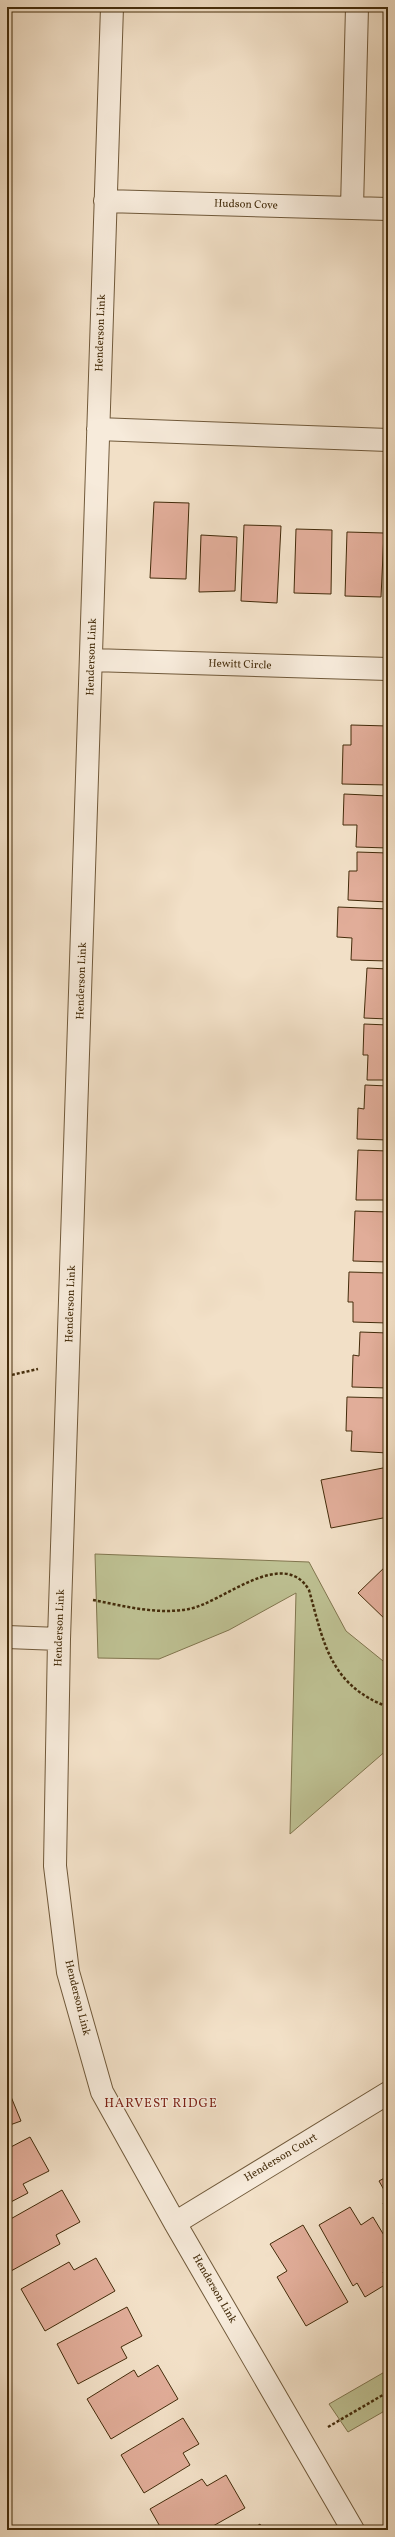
<svg xmlns="http://www.w3.org/2000/svg" width="395" height="2537" font-family="Vollkorn,serif">
<style>
.green{fill:#bec193;stroke:#81764f}
.building{fill:#e1ad99;stroke:#442c0b}
.lines{fill:none;stroke-linecap:round;stroke-linejoin:round}
.minor-casing{stroke:#70593a;stroke-width:24}
.path{stroke:#442c0b;stroke-width:2.5;stroke-dasharray:3 2;stroke-linecap:butt}
.minor{stroke:#f7ebdb;stroke-width:22}
.labels{text-anchor:middle;dominant-baseline:central;stroke-width:3;stroke-linejoin:round;paint-order:stroke}
.street-label{font-size:11px;fill:#442c0b;stroke:#f7ebdb}
.quarter-label{font-size:13px;letter-spacing:1px;fill:#7a1f14;stroke:#f7ebdb}
</style>
<rect width="100%" height="100%" fill="#f2e0c7"/>
<filter id="stains"><feTurbulence type="fractalNoise" baseFrequency=".005" numOctaves="4"/><feColorMatrix values="0 0 0 0 .2 0 0 0 0 .09 0 0 0 0 .02 0 0 0 .5 -.17"/></filter>
<radialGradient id="worn" r=".72"><stop offset=".6" stop-color="#630" stop-opacity="0"/><stop offset="1" stop-color="#630" stop-opacity=".3"/></radialGradient>
<!-- green -->
<path class="green" d="M95,1554L309,1562L346,1631L388,1665V1749L290,1834L296,1593L229,1630L159,1659L98,1658Z
M388,2370V2409L348,2432L329,2404Z"/>
<!-- building -->
<path class="building" d="M154,502L189,503L186,579L150,578Z
M244,525L281,526L277,603L241,601Z
M296,529L332,530L331,594L294,593Z
M347,532L384,533L381,597L345,596Z
M201,535L237,537L235,591L199,592Z
M351,725L388,726V785L342,784L343,745H351Z
M344,794L388,796V848L356,847L357,825H343Z
M357,852L388,853V902L348,900L349,871H357Z
M338,907L388,909V961L351,960L352,938L337,937Z
M367,968L388,969V1019L364,1018Z
M364,1024L388,1025V1080H367L368,1055H363Z
M365,1085L388,1086V1140L357,1139L358,1108L364,1109Z
M358,1150L388,1151V1200H356Z
M355,1211L388,1212V1262L353,1261Z
M349,1272L388,1273V1323L353,1322V1302H348Z
M360,1332L388,1333V1388L352,1387L353,1355L359,1356Z
M347,1397L388,1398V1453L351,1451L352,1431H346Z
M388,1467V1517L331,1528L321,1480Z
M388,1564V1622L358,1593Z
M7,2087L21,2121L7,2126Z
M30,2137L49,2171L23,2184L28,2193L7,2204V2149Z
M388,2176V2197L379,2181Z
M62,2190L80,2222L56,2235L60,2244L11,2271L7,2264V2221Z
M388,2200V2212L383,2203Z
M350,2207L361,2225L373,2217L388,2242V2269L383,2272L388,2283L365,2297L357,2283L353,2286L319,2225Z
M303,2225L348,2302L306,2326L277,2277L287,2271L270,2244Z
M96,2258L115,2291L45,2331L21,2289L69,2262L74,2270Z
M127,2307L142,2336L121,2347L127,2358L78,2384L57,2344Z
M158,2365L178,2399L111,2439L87,2399L134,2370L138,2377Z
M183,2418L199,2444L183,2453L190,2465L144,2493L121,2455Z
M226,2475L245,2508L206,2530H162L150,2509L202,2479L207,2486Z
M260,2524L263,2530H251Z"/>
<g class="lines">
<defs>
<path id="minor" d="M112,7L59,1639L55,1866L68,1972L102,2092L175,2223L353,2530
M105,201L388,209
M352,208L357,7
M98,429L388,440
M92,660L388,669
M7,1637L59,1639
M175,2223L388,2093"/>
</defs>
<!-- minor casing -->
<use href="#minor" class="minor-casing"/>
<!-- path -->
<path class="path" d="M7,1376L38,1369
M7,1388L10,1403L7,1442
M93,1600C124,1606 157,1615 189,1609C222,1603 283,1546 309,1590C324,1644 330,1685 388,1707
M328,2427L388,2392"/>
<!-- minor -->
<use href="#minor" class="minor"/>
</g>
<g class="labels">
<!-- street labels -->
<g class="street-label">
<text transform="translate(246 205) rotate(2)">Hudson Cove</text>
<text transform="translate(101 333) rotate(-88)">Henderson Link</text>
<text transform="translate(92 657) rotate(-88)">Henderson Link</text>
<text transform="translate(240 665) rotate(2)">Hewitt Circle</text>
<text transform="translate(82 981) rotate(-88)">Henderson Link</text>
<text transform="translate(71 1304) rotate(-88)">Henderson Link</text>
<text transform="translate(60 1628) rotate(-88)">Henderson Link</text>
<text transform="translate(77 1998) rotate(76)">Henderson Link</text>
<text transform="translate(281 2158) rotate(-31)">Henderson Court</text>
<text transform="translate(214 2289) rotate(60)">Henderson Link</text>
</g>
<!-- quarter labels -->
<g class="quarter-label">
<text x="161" y="2104">HARVEST RIDGE</text>
</g>
</g>
<!-- margin -->
<rect width="395" height="2537" fill="none" stroke="#f2e0c7" stroke-width="24"/>
<rect x="8" y="8" width="379" height="2521" fill="none" stroke="#442c0b" stroke-width="2"/>
<rect x="12" y="12" width="371" height="2513" fill="none" stroke="#442c0b"/>
<rect width="100%" height="100%" filter="url(#stains)"/>
<rect width="100%" height="100%" fill="url(#worn)"/>
</svg>
